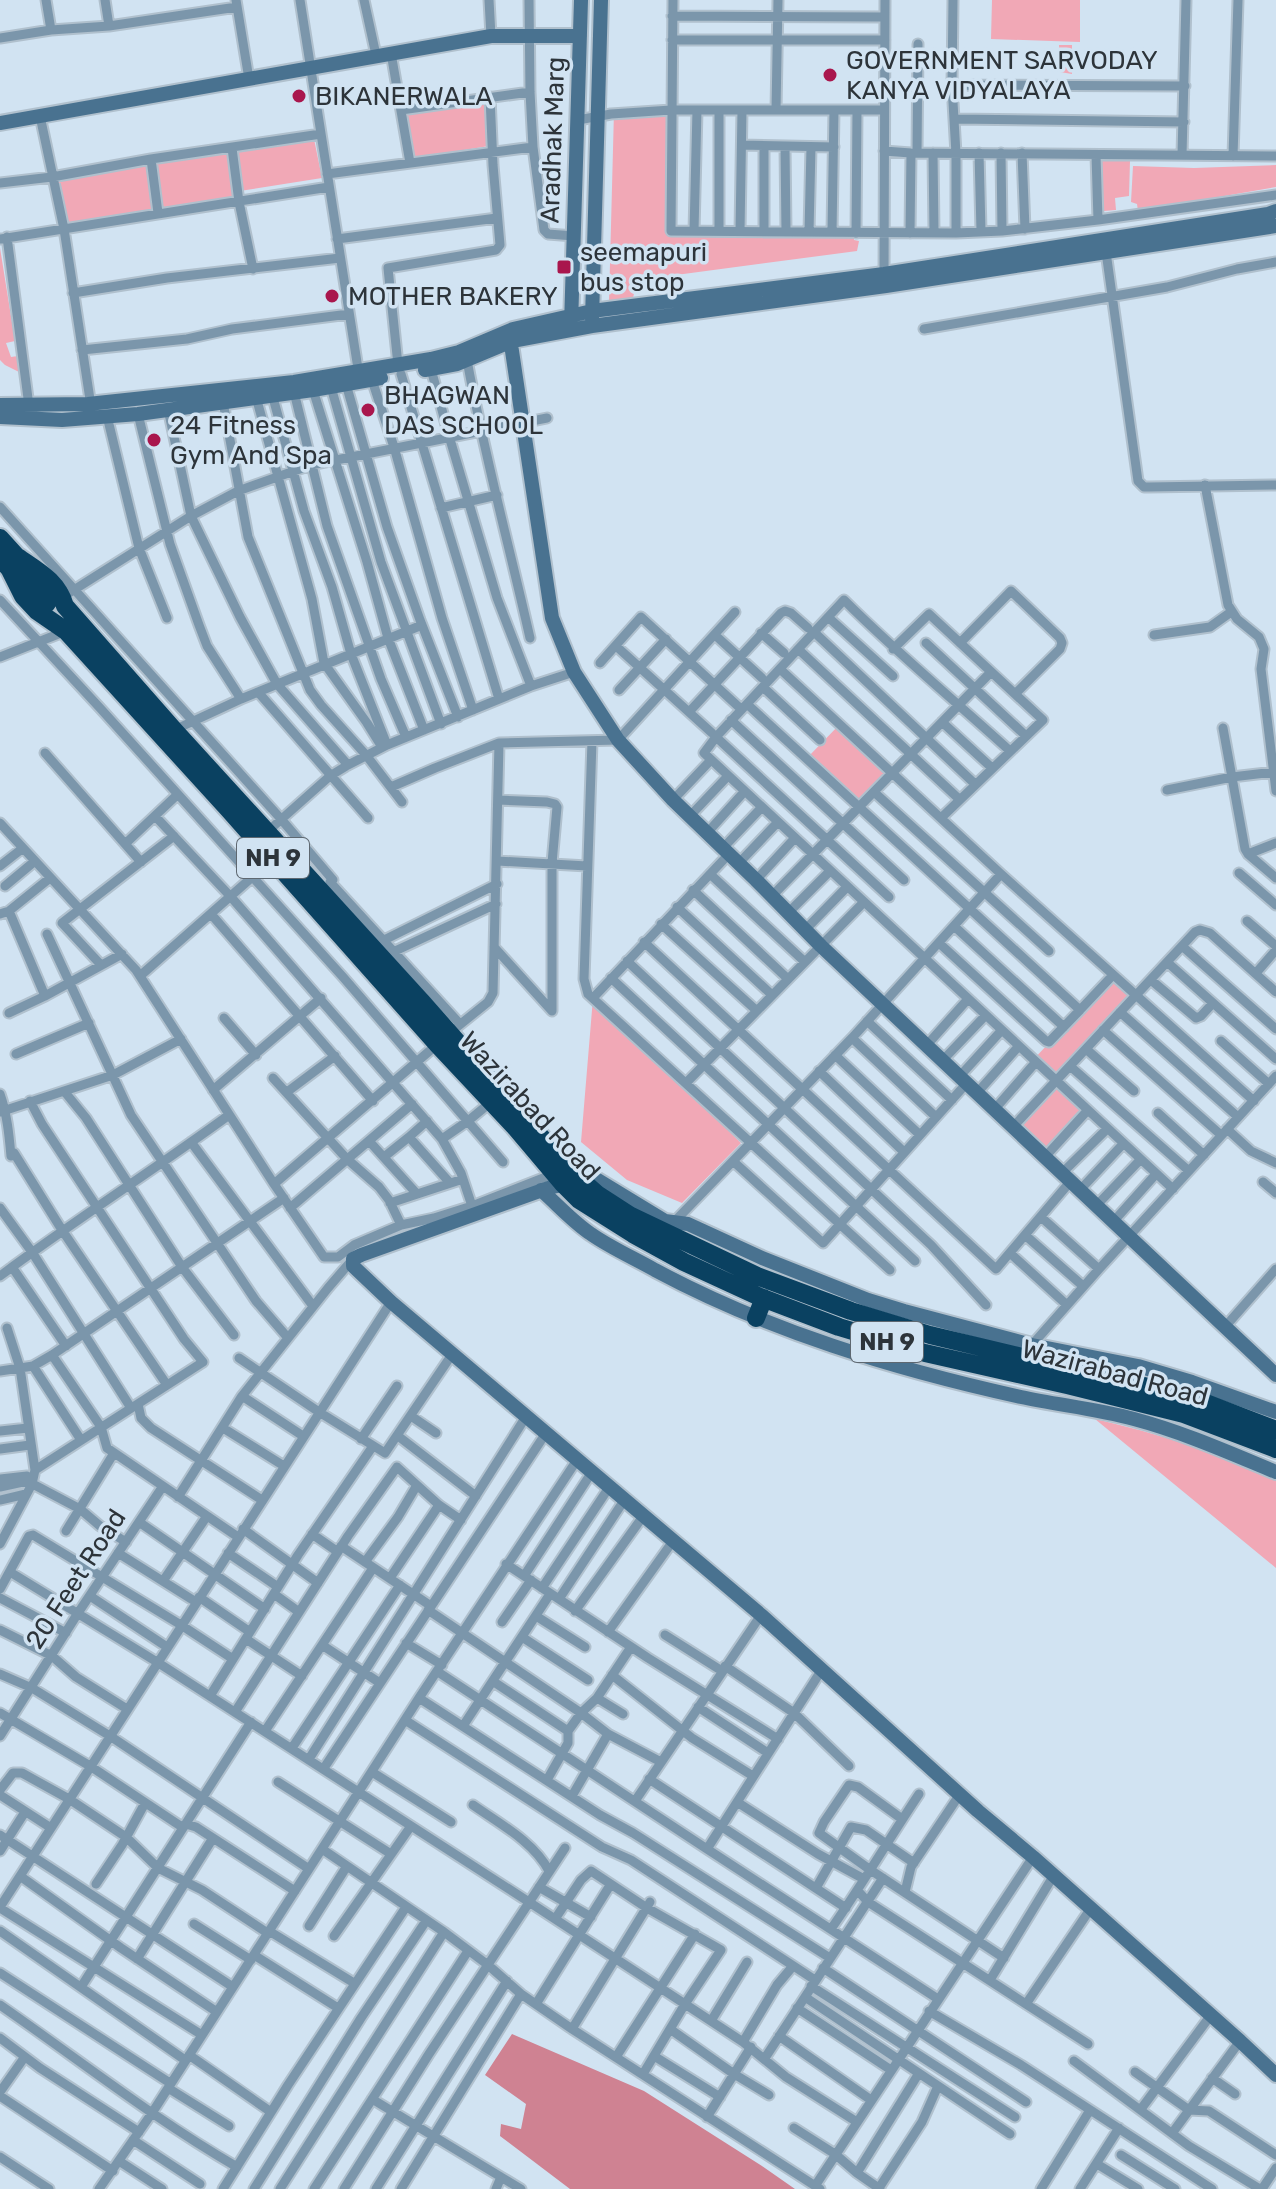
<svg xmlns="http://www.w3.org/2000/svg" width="1276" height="2189" font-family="Rubik,sans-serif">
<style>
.green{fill:#f1a8b6}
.water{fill:#cf8292}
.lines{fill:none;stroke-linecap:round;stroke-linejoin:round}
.street-casing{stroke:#b0c0cd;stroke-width:13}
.secondary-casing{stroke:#b0c0cd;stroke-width:18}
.highway-casing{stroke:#b0c0cd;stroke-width:22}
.street{stroke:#7b96ab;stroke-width:9}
.secondary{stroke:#497290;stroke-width:14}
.highway{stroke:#0a4161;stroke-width:18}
.poi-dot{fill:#a9164d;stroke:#d1e3f2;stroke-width:3}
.labels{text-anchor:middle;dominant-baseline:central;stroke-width:7;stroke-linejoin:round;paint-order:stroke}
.shield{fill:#d1e3f2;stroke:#5e6871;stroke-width:2}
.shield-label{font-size:24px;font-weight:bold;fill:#2d343a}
.poi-label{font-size:26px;fill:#2d343a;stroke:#d1e3f2;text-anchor:start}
.street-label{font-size:26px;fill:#2d343a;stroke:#d1e3f2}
</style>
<rect width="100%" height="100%" fill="#d1e3f2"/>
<!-- green -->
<path class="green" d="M992,0H1080V42L991,39Z
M1059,45H1072V74L1060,72Z
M488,103L489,146L414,158L406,115Z
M614,111L669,112V231L854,236V240L859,241L857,251L676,275L671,279L636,285L633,298L609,302Z
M314,139L322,178L240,191L236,150Z
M229,150L233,197L160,210L154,162Z
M1095,158L1130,161L1129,196L1115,198L1116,210L1092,212Z
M148,163L156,211L65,228L54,179Z
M1276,165V187L1138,211L1137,204L1131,202L1133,166L1194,168Z
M0,248L15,341L6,343L11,357L18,356L19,372L5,365L0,360Z
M841,723L890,768L857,801L808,757Z
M1113,975L1135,996L1055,1082L1087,1111L1044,1158L1012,1128L1055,1082L1032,1061Z
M593,998L741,1143L682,1203L627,1180L581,1142Z
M1095,1419C1157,1433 1217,1453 1276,1478V1568Z"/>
<!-- water -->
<path class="water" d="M512,2034L644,2091L762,2166L795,2189H570L500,2136L501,2124L521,2129L526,2104L485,2075Z"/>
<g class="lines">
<defs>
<path id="street" d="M46,0L51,30
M105,0L109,26
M236,0L249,79
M300,0L359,375
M364,0L376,55
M489,0L491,36
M529,0L530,92L533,147L544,230L548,234L574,236
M673,0L671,231L956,233L1002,231L1098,220L1096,155
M953,0L952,85L956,154V233
M672,16L885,17
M0,38L51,30L109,26L237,7
M672,40H885
M391,53L410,163
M952,85L1185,86
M401,110L530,92
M776,110L778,0
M40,116L64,229L91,406
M954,119L1184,122
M578,120L611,114L671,110H884
M742,145L834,147
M785,147L786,232
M232,148L239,202L253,269
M884,151L911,153L1276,156
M917,153L918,44
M933,153L934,232
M979,153L981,231
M1001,153L1002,231
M1022,153L1025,229
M1182,155L1186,0
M1233,156L1238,0
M151,159L158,213
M327,174L533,147
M0,183L52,177L151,159L321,134
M1098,220L1276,195
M694,231L697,110
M719,231V110
M740,231L742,110
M764,232V147
M809,232L811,147
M832,232L834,110
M856,233L857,110
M910,233L911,153
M7,237L29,406
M0,239L329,187
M337,239L497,218
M1106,252L1138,481L1144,487H1149L1276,485
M884,277L885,0
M73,293L167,278L340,258
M924,329L1167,287L1237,269L1276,262
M82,350L187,339L232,329L349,314
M467,360C484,454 509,545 530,638
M398,365L388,268L496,250L500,245L493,165L490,97
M431,369L449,436L497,598L531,686
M401,374L499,699
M372,380L394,447L442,618L473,710
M346,384L387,527L420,620L458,717
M331,387L381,562L441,724
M313,390L367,562L388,638L424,730
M294,392L327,526L381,679L406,737
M272,394L304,511L332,587L351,654L387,745
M256,397L312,599L324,663L367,723L382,747
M223,402L248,537L310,690L321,705L366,755L402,802
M168,409L191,516L240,617L277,684L348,765
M138,414L170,544L199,625L207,646L241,699
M107,416L139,548L167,618
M1205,485L1228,605L1237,619L1259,637L1264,649L1261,669L1276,791
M0,507L281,819L333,880L330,882L460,1024
M441,508L497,495
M69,593L191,516L238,491L311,465L547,418
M0,600L100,708L343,977L503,1162
M828,617L893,676
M814,632L975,784
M761,633L784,653
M715,635L762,678
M1154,635L1210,627L1231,612
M926,643L1026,736
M960,643L1011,591L1060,638L1062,643L1060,649L1015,694
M616,646L712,733
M798,649L959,799
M893,649L929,614L1043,720L941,818
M0,657L66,631
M600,663L641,617L741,709
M780,669L1001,874L1254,1101
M763,687L820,740
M619,690L666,639
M258,692L368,818
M747,704L1080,1010L1113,975
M689,712L781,613L785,611L791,613L808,628
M731,720L904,880
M942,722L992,768
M1223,728L1245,849L1248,854L1276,878
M172,731L241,699L422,625
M716,737L889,897
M592,741L584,979L588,994L890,1270
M1010,751C954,700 897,653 844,600L716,737L704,753L1173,1189
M45,753L141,862
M391,787L435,768L499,743L618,740L735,612
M1167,790L1232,777L1274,772
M874,792L1049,951
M498,800L547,802L555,804L557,807L552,863V1011
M673,800L710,761
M155,816L231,897L442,1139L461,1173L472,1206
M690,816L727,777
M0,823L136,970L274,1184L324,1257H338L354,1245L401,1225L434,1218L472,1206L556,1173
M267,832L330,776L348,765L387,745L531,686L574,672
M707,833L744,792
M125,844L177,795
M723,848L761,808
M1248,854L1276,843
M497,861L587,866
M739,863L777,823
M0,866L23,848
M1239,873L1276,905
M710,874L805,962
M756,880L794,839
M5,886L35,861
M693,890L788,979
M772,896L991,672
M677,907L772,995
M9,911L45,996
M789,912L829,872
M0,914L9,911L50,878
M211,914L373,1101
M1247,921L1276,946
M661,924L757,1011
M954,926L1064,1027
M805,930L846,888
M47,934L131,1115L256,1301L288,1338
M644,942L996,1269L1070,1182
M378,943L497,884
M939,943L1046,1041L1049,1042L1080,1010
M1182,946L1276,1029
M494,947L552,1011
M393,952L496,904
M627,961L931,1245L986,1305
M1167,962L1276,1059
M101,965L62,923L174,836
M1256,973L1276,950
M140,976L275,857
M611,978L915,1261
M1151,980L1196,1018L1201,1016L1213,1003
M593,998L729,854
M1120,1012L1238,1117
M9,1013L45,996L122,954
M224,1018L256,1055
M867,1021L952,1100
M457,1027L488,1002L493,993L499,743
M1103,1030L1221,1135
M852,1038L936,1117
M1221,1041L1269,1084
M926,1046L968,999
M1086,1049L1134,1091
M16,1054L89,1023
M835,1055L920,1135
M942,1061L985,1016
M1070,1066L1189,1171
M819,1071L904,1152
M959,1077L1001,1031
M273,1078L347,1159L379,1187L389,1200L401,1225
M686,1083L863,903
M213,1090L321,998
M64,1091L86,1118L182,1267L234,1335
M287,1092L335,1056
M0,1094C7,1114 9,1134 11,1156
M976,1094L1018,1047
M30,1101L42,1124L184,1339L203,1362L35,1470
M994,1110L1035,1063
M0,1112L113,1075L181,1039
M1158,1113L1204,1155
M1012,1128L1195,932L1200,930L1210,933L1276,992
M1227,1129L1251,1151L1276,1163
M409,1137L427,1121
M442,1139L468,1121L491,1102
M369,1141L417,1194
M191,1142L313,1306
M14,1153L62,1230L167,1385
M384,1157L409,1137L450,1183
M1044,1158L1087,1111
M734,1162L823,1243L966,1084
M1061,1174L1107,1129
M1263,1182L1276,1193
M274,1184L440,1042
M1080,1190L1123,1144
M390,1203L463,1179
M1096,1206L1140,1160
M0,1208L32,1252L131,1408
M290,1208L412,1104
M1041,1217L1099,1269
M675,1221L852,1038L1001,874
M1113,1222L1156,1174
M1025,1235L1083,1286
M1010,1253L1067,1305
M12,1267L66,1346
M0,1276C75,1220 154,1170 229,1115
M1224,1328L1276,1269
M1031,1346L1099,1269L1276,1076
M52,1355L101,1427L107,1448L238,1537
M239,1358L319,1412L385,1453L453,1353
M33,1366L81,1440
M0,1371L33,1366L52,1355L284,1198
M242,1396L303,1436
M138,1404L141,1418L151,1428L262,1500
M411,1416L436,1433
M223,1428L284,1466
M0,1431L28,1428
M398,1436L476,1496
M361,1439L397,1386
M0,1449L30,1445
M0,1479L27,1476
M27,1481L80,1509L100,1526L126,1542
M0,1487L32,1480
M178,1497L242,1396L328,1288L353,1259
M0,1500L26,1494
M139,1522L265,1609
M243,1529L318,1583
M66,1531L114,1453
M312,1534L338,1552
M0,1544L32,1484L35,1470L20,1368L7,1328
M341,1546L431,1606
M118,1553L196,1602
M228,1553L278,1587
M365,1562L398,1517L417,1485
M506,1564L648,1658L778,1739
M10,1572L157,1662L529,1902L743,2042L786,2077L857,2122
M524,1576L592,1472
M390,1578L439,1505
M163,1581L207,1516
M542,1588L610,1486
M0,1589L29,1536L33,1535L181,1625L233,1659
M274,1594L299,1612
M90,1596L167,1647
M199,1597L250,1632
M0,1598L66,1633
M559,1599L625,1499
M428,1610L581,1713L608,1734L661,1762
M575,1611L644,1515
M536,1616L585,1647
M502,1622L531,1580
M0,1630L52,1656L76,1677L127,1709
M608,1632L673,1541
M665,1635L722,1671
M522,1637L588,1680
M246,1639L302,1676
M406,1643L442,1665
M322,1645L380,1683
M725,1666L794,1713L849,1766
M438,1672L707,1849L938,1999
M0,1674L32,1688L110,1736L309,1869
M612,1675L692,1738L753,1776
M494,1682L568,1731
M210,1696L298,1555L373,1446
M419,1698L600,1815L633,1833L830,1958
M597,1698L623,1714
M698,1707L768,1753
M235,1712L348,1536L397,1467L439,1505L461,1520
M0,1713L90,1766L182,1827L186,1824L196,1827L295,1891
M405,1720L602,1847L631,1860L815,1980
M463,1726L550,1594
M265,1731L373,1568
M0,1736L78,1613L163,1486
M292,1748L400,1585
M309,1759L527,1415
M324,1768L546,1433
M372,1772L451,1822
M649,1779L846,1908
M547,1780L568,1743V1731L581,1713L597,1698L631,1647
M278,1782L391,1854
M0,1790L13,1773H22L69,1799L126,1837L158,1868L202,1890L266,1932L269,1931L354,1983
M0,1795L51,1828
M572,1796L608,1734
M635,1801L761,1615
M737,1802L818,1854L864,1879
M473,1805C500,1824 534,1842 549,1871
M902,1819L858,1787L849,1785L824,1822L819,1833L869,1869L1004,1958
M0,1835L233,1987
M322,1849L444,1932L488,1965L521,1994L572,2029L820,2189
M707,1849L821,1671
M0,1851L25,1812
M20,1876L121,1948L217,2012
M96,1884L122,1845L145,1803
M539,1887L591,1917
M816,1888L851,1827L866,1830L914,1863
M858,1891L868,1902L1088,2044
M905,1892L911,1867L960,1794
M0,1907L391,1302
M0,1908L202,2035
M555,1919L581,1880L591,1871L647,1908L721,1950L685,2004L643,2074
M194,1924L251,1960
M309,1926L347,1866
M831,1929C862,1885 889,1839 919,1794
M0,1931L185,2060
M334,1936L411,1826
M254,1955L338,2008
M137,1959L213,1838
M823,1968L1026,2102
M0,1973L170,2083
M990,1980L1054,1875
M811,1986L1015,2117
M81,1987L251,1722
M805,1997L1010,2134
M536,2004L609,1887
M1026,2004L1091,1908
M0,2005C78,2059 154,2119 237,2167
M797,2008L891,2070
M929,2011L1021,2065L1212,2189
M711,2021L747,1962
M572,2029L650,1902
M670,2029L734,2074L769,2095
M779,2036L871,2100
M0,2038L40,2068L139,2132
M743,2042L777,1985L793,1966
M189,2055L271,2112
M654,2056L720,2097
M616,2057L695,1934
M765,2058L883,1878
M1074,2061L1189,2146L1260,2189
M1135,2072L1189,2110L1209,2111L1276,2155
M1212,2078L1235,2094
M168,2088L229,2126
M0,2092L24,2058
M0,2096L113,2171
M372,2099L501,2177
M1141,2109L1211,2015
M707,2117L751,2047
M794,2128L835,2154L857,2173L880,2189
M1173,2132L1240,2041
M133,2140L200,2184
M1121,2155L1175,2189
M0,2157L49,2189
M119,2161L162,2189
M1097,2164L1138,2189
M857,2173L919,2073
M815,2186L1033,1857
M879,2188L922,2122L938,2086
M99,2189L152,2113L419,1698L577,1460
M223,2189L288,2085L406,1907
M254,2189L361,2018L426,1921
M280,2189L444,1932
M314,2189L468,1951
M344,2189L429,2054L565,1848
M376,2189L507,1981
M401,2189L521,1994
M496,2189L501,2177L521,2189
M1041,2189L1090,2110
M1080,2189L1119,2128
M1262,2189L1276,2168"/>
<path id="secondary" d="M0,123L491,36H580
M592,319L601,0
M571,325L581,0
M509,331L552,618L574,672L618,740L673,800L756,880L821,946L1276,1375
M425,370L457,364L512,341L592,326L886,286L1276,226
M0,405L88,404L294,382L431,359L459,352L513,329L592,311L884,274L1268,214L1276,211
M0,417L62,420L138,414L313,390L381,378
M541,1190C558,1205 573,1222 591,1234C611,1248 634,1258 655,1270C769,1331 894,1369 1021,1397C1058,1405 1097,1409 1134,1419C1183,1432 1230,1453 1276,1472
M665,1221L596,1179L551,1187L361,1255L353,1259V1266L391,1302L761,1615L978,1811L1033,1857L1240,2041L1276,2075
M658,1225L665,1221L688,1224L762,1258L868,1300L904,1311L1032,1345L1138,1366L1192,1382L1276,1412"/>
<path id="highway" d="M0,538L49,592L50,598L47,603H41L36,599L0,558
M18,557C38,571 58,581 65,606L174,730L423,1003L571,1171L597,1194L631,1216L757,1276L851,1311L930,1335L1190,1397L1276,1430
M9,568L23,596L37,611L66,631L229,810L437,1044L514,1126L563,1184L579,1200L633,1234L684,1262L760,1297L839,1327L925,1353L1067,1385L1184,1414L1276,1449
M756,1318L764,1298"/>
</defs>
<!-- street casing -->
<use href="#street" class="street-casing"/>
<!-- secondary casing -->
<use href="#secondary" class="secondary-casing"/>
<!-- highway casing -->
<use href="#highway" class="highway-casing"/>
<!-- street -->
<use href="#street" class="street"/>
<!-- secondary -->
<use href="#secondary" class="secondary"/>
<!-- highway -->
<use href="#highway" class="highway"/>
</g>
<!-- markers -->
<g class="poi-dot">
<circle cx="830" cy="75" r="8"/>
<circle cx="299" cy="96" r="8"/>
<rect x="556" y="259" width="16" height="16" rx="4"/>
<circle cx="332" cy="296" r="8"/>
<circle cx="368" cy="410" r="8"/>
<circle cx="154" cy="440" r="8"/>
</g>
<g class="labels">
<!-- shield labels -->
<g class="shield">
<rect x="237" y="838" width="72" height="40" rx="6"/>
<rect x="851" y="1322" width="72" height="40" rx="6"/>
</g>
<g class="shield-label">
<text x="273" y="858">NH 9</text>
<text x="887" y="1342">NH 9</text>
</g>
<!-- poi labels -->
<g class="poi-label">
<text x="846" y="60">GOVERNMENT SARVODAY<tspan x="846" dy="30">KANYA VIDYALAYA</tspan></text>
<text x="315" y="96">BIKANERWALA</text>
<text x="580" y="252">seemapuri<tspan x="580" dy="30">bus stop</tspan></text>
<text x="348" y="296">MOTHER BAKERY</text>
<text x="384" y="395">BHAGWAN<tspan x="384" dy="30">DAS SCHOOL</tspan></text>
<text x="170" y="425">24 Fitness<tspan x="170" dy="30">Gym And Spa</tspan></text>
</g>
<!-- street labels -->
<g class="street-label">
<text transform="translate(553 140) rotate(-88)">Aradhak Marg</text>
<text transform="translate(530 1106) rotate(47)">Wazirabad Road</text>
<text transform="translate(1115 1373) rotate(15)">Wazirabad Road</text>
<text transform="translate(76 1579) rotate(-57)">20 Feet Road</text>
</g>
</g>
</svg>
